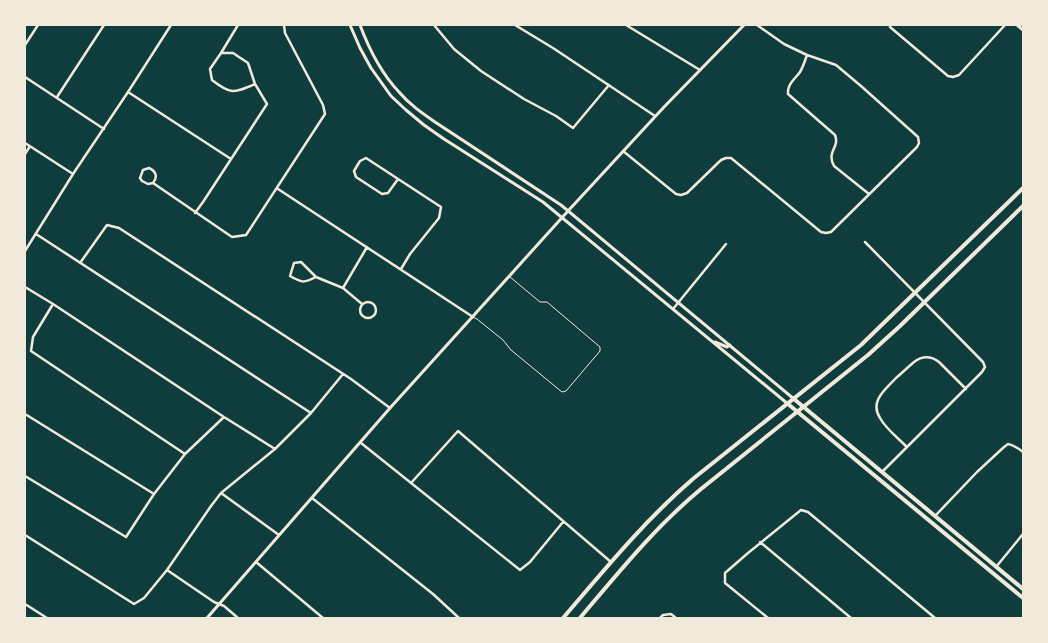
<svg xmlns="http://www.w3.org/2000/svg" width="1048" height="643" font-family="'IBM Plex Sans',sans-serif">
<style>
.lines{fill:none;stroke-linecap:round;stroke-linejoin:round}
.service{stroke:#f1e9da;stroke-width:1}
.minor{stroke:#f1e9da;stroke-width:2.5}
.tertiary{stroke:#f1e9da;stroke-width:3}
.secondary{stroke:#f1e9da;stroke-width:4}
.primary{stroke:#f1e9da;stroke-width:4}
</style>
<rect width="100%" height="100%" fill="#0f3d3e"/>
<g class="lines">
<!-- service -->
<path class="service" d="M473,317L477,319L503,340L511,350L562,392L566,391L600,351V347L547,302H540L510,277"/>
<!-- minor -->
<path class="minor" d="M434,25L454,49L481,71L524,99L556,116L573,128L609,85
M515,25L553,48L655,116
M626,25L700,70
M890,25V27L948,76L953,77L959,75L1005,25
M25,45L38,25
M221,53L238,25
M807,55C805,61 803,67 800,72C795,79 787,84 788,94L835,135C840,148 826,151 834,166L869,194
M25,77L104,129
M128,92L231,159
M57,97L104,25
M25,143L73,174
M623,151L676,194L681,195L687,193L721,160L726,158H731L821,232L826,233L831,232L917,147L919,143L918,137L861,86L836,65L807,55L784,44L757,25
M25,154L30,146
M398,179L388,193L382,194L356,177L354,171L360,161L366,158L441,207L439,218L410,254L401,269
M153,183C158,177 156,171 149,168L143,170L140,178L142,181L148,184L153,183L232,237L246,235L325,114L323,105L285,33L284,25
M278,189L473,317
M195,213L203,202L267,104L255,84L248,63L233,53H221L210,69L212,80C231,95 234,93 255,84
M36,234L311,413
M865,242L983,362L985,367L982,372L882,472
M25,251L73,174L128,92L171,25
M80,263L107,225L119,228L351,379L390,408
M316,277C304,283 302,283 290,276L294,263L301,262L316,277L343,288L362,304
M25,287L53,304L224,417L275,449
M343,288L367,247
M360 310a8 8 0 1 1 16 0a8 8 0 1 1-16 0Z
M53,304L33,337L31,351L185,454
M673,309L726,244
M25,414L154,494
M361,443L520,570L530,562L563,522
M907,447C898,438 886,429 880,418C869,401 886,389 896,378C902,373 908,367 914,362C922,356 931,356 939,362L966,389
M25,476L126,537L154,494L185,454L224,417
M411,483L458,431L611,562
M221,493L279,535
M312,498L433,594L459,618
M935,516L977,472L1004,447L1008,444C1014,445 1018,448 1023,452
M25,535L134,604L144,598L167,570L211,506L221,493L275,449L311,413L343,374
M760,542L851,618
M256,562L323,618
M996,567L1023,534
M167,570L214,602L224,606L238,618
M25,604L47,618
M660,618L663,615L671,614L676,618
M768,618L725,583V573L748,553L801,510L808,512L935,618"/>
<!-- tertiary -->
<path class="tertiary" d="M350,25L360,48L371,68L391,96L406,110L424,125L444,139L543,202L788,404
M360,25C369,49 381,73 399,92C409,104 422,113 435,122L561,205L794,399
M1017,25L1023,30
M715,342L727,347L730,345
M207,618L390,408L568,211L664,107L744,25"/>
<!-- secondary -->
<path class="secondary" d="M794,399L1023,589
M788,404L1023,598"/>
<!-- primary -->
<path class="primary" d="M563,618C605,569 645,520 694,478L861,345L1023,188
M580,618C618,573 655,527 701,489L868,355L900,326L1023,206"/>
</g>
<!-- border -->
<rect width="1048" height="643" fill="none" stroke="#f1e9da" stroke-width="52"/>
</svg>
